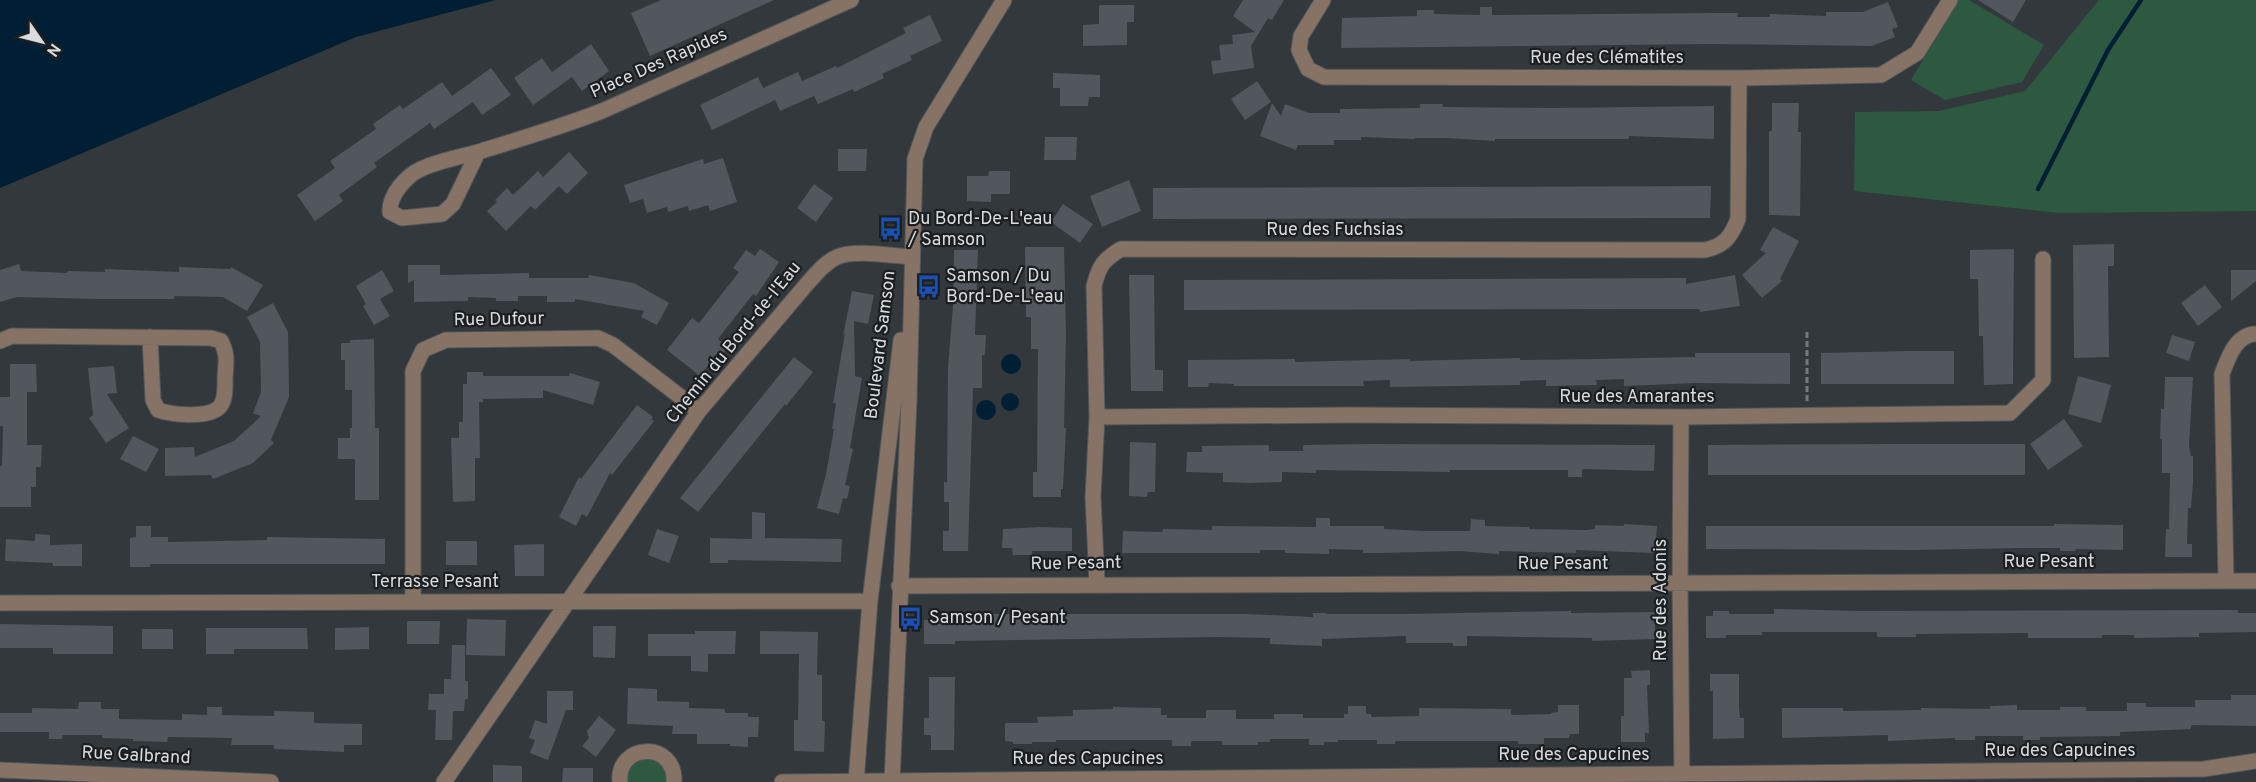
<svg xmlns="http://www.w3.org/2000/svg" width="2256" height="782" font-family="Overpass,sans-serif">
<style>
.green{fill:#2d5940}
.water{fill:#001f35}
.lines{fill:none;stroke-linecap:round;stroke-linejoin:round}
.stream{stroke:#001f35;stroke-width:4.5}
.building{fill:#51575c}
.minor-casing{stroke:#505659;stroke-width:17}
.path{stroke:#73797c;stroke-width:3;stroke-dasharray:6 3;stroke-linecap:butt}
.minor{stroke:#877266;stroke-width:15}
.labels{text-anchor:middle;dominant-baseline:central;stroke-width:4.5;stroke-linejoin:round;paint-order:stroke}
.street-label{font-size:18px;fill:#d8dcdf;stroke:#1c1f21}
.poi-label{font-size:18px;fill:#d8dcdf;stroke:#1c1f21;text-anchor:start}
</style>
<rect width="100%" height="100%" fill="#32383c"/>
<!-- green -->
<path class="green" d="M1958,0H1969L2044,45L2022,82L1945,100L1911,80Z
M2099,0H2256V211L2059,213L1854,191L1855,112L1939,111L2025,91Z
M651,751L674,782H620L621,768Z"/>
<!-- water -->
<path class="water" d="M0,0H496L356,37L0,188Z
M1001 364a10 10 0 1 1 20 0a10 10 0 1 1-20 0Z
M1001 402a9 9 0 1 1 18 0a9 9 0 1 1-18 0Z
M976 410a10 10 0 1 1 20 0a10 10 0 1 1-20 0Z"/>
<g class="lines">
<!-- stream -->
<path class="stream" d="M2038,189L2108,50L2141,0"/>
</g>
<!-- building -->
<path class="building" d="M661,0H774L650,56L631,13Z
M1243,0H1284L1272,20L1268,18L1251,46L1254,68L1213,74L1211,61L1221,60L1219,45L1233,44L1232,35L1255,32L1233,16Z
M1978,0H2026L2013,22Z
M1888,2L1898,27L1892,29L1895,37L1872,46L1710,44L1341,48L1342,18L1417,16V10H1434V14L1480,15V7H1492V15L1715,13H1738L1737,17H1770V14L1826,16V12H1863Z
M1099,5H1134V22H1127V45L1083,46V25L1099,24Z
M930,15L942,41L910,56L912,60L882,74L884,78L854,92L853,89L818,104L814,96L780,111L775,100L712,130L700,105L758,77L763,88L798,72L802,81L836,66L837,68L906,33L903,28Z
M591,44L609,71L582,91L572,77L533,105L514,78L542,58L552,72Z
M491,68L511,95L482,115L473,102L434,129L430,123L374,163L377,167L339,195L343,201L315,221L297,195L335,168L330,161L376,129L373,124L400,105L403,109L442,82L452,96Z
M1053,73L1100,75V97H1089L1088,106H1060V88H1053Z
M1257,81L1271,102L1245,120L1231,99Z
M1272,103L1281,116L1285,104L1309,113H1340V109L1420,108V104H1443L1442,107L1554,108L1714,106V139L1629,136V139H1495V141L1447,138H1415V139L1361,137V140H1334V145H1298L1296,150L1260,136Z
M1772,103H1799L1798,132H1801L1800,216L1769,215V131H1772Z
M1045,137H1077L1076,160H1044Z
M838,149H867L866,171H838Z
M569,152L588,173L567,194L559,186L535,210L531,206L506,231L487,211L497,202L495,200L507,188L513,195L538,171L543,177Z
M723,158L737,202L710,211L708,205L689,211L688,206L668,212L667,207L647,213L643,199L630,203L624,185L703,159L704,164Z
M989,171H1010V194H991V202L967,201V176H988Z
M1129,180L1141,211L1102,227L1090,196Z
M814,184L833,198L816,222L797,208Z
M1711,186L1710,218L1153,219V188Z
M1063,204L1093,224L1080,243L1051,222Z
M1773,227L1799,241L1780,279L1782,281L1762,298L1742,275L1766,253L1760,250Z
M2114,244V266H2108L2109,357L2074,358L2073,245Z
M1025,247H1064L1066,335L1064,428H1066L1063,489H1061V497H1033V472H1037L1038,349H1031V317H1026Z
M760,249L779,262L756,296L753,294L718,339L728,347L716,363L712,360L700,376L667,350L692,318L699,323L739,272L733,268L746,250L755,256Z
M2014,249L2013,384L1984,385L1983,336H1979L1978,279H1970V250Z
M954,250H978L975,335H986L985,355H982V388H973L968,551H943V531H949V502H944V482H947L948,368L953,306Z
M19,264L21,271L67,273L68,271L105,272V269L179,272V267L230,269L231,267L263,285L247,311L223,297L174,296V299H99L17,297L0,302V270Z
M408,265H440V275L529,273V278H588L589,275L634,283L669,303L657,325L641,317L644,311L575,299V302H547V296H518V301H496V298L468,297V301L414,302V280L408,283Z
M382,270L394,291L380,299L390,316L374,325L363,306L366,304L356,286Z
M2231,270H2256V281L2231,301Z
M1129,275H1154L1155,370H1163V391H1131Z
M1735,275L1740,306L1700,312L1699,309H1639L1184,310V280L1686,278V284Z
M2205,285L2222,307L2198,326L2181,303Z
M852,291L874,295L868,324L854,321L855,376L862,378L850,448L853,449L845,485L850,486L847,499L843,498L839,514L817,508L826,474L834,429H832L836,403H833L845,333L843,336Z
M273,303L288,332L289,397L271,440L274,443L253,463L213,479L211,475L165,476V448L194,447L195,457L234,441L261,416L253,413L261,392L260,342L247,317Z
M2172,335L2195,342L2189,361L2166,353Z
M374,339L375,428H379V500H355V459H338V438H350V428H352V390H345V360H341V343H350V340Z
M1908,351H1954V384H1821V353Z
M1695,353H1790V384L1695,383L1624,386V379L1596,380L1597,385L1546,386V380L1520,381V385L1390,387V380L1363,381L1364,386H1234V384L1209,383L1208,387H1188V360L1295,359V362L1410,359V361L1520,358V360L1596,359L1695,357Z
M794,357L813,372L786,406L785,404L698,512L680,498Z
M10,364H36L37,392H27V445H42L41,467H36V487H31V507H0V466H2L3,426H0V397H10Z
M114,366L117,393L107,394L129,428L106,443L89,418L93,415L88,368Z
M467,372H483V376H569L570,373L600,382L593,405L543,390V398L483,399V402H479L480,458H475V501L453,502L451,438H459V422H463V384H467Z
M2078,376L2111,385L2101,423L2068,414Z
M2165,377H2193L2189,446L2191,456H2193V482L2191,508H2188L2187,544H2192V557H2165L2166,529H2169L2170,473H2162V439H2160L2161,409H2164Z
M637,405L653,417L651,419L654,421L612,475L610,473L587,517L582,514L576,526L559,517L579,477L581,479Z
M2064,419L2083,446L2048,470L2030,444Z
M133,436L159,449L146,472L120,459Z
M1130,442L1156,443L1155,492H1148L1147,497L1129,496Z
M1370,444L1655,445L1654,471L1584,469L1582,470V477H1568V470H1450V472L1316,470V473L1282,472V482L1249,483L1223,482V473L1186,472L1187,452H1202V446L1269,445V451H1303V445Z
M1892,444H2025V475H1708V445Z
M752,512L765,513V538L842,539L841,562L728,560V563H710V538L752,539Z
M1316,518H1330V526H1384V529L1425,531H1470L1471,519L1485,520V526L1529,527V529L1585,530L1595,529V525L1624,526V524L1657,526L1655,553L1576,550V553L1499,551V554L1460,551L1383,553H1363V550L1329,549V554L1285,553V550H1260V553H1122L1123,531L1162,532L1163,529L1212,530V526L1316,527Z
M2054,524L2123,525V550L2076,549L2075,551H2060V548H2023L1915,550L1706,549V526H2054Z
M136,526H151V537H168V542L267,540V537L385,539V564H150V567H130V538L136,537Z
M1041,527L1072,528V551H1032V555H1013L1012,548H1002L1003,529Z
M657,529L679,536L669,563L648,555Z
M35,534L50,535V545L82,544V566H53V563L5,561L6,539L35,541Z
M446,541H477V565H446Z
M544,544V576H515L514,545Z
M1774,609L1862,611L2238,610V613H2256V632L2199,633V637L2134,638V635H2102V638H2028V633L1916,634V637H1877V632H1762V635H1726V638H1706V616H1713V611H1729V614H1774Z
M1571,611V613L1655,612V639L1592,641V638L1467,636V646H1453V643H1406V636L1322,639V646L1270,644V638L1220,637L955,641V644H924V620L969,618V614H1246L1313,617V613H1326V614H1406Z
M467,619L506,620L505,656L466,655Z
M407,621H440L439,644H407Z
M0,624L113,626V654H53V648H0Z
M593,626H616L615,658L593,657Z
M369,627V649L335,650V628Z
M206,628H307L308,649H234V654H206Z
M142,629H173V649H142Z
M695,631H736L735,654H708V672L691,671V656H648V634H695Z
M760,631L818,632L817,675H822V721H825L824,752L794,751V720H798L799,654H760Z
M452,645H465V681H468V699H465L464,711H453L452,740H435L436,710H428L429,694H444V679H451Z
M1650,670V685H1647L1649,733H1645V742H1621V716H1624V678H1632L1631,671Z
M1710,674H1739V708L1740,718H1744V738L1713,739V691H1710Z
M929,677H955L954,750H931V735H924V718H929Z
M628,688L657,689V701L689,702V708L725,709V713H748V717H759L758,737H748V747L730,746V744H697V734H672L673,726L627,724Z
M547,691H573V710H566L548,760L530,753L535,740L529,738L535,720L547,724Z
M2231,695H2256V726L2191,725V729L2120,732V736L2040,737V740H2023V736H1975V740H1955V738L1888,741V735L1782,738V708H1843V711L1921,710V708L1990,709V706L2017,705V710H2060V707H2086V711H2127V703H2146V707H2195V700H2231Z
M79,702H101V709H119V719L182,720V714L207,715V707H222V715L274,716V711L314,712V723L362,724V745H344V752L323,751L274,749V745H231L232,738L168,737L167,742L133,741V739L102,738V735H62V739H49V732H0V713H32V708L78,709Z
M1558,705H1579V734H1570L1569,738H1544V744H1518V741H1395V744H1377V740H1338V742H1324V745H1309V739H1270V742H1258V745H1222V741H1191V746H1172V740H1056V742H1032V744H1013V742L1005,741V723H1038L1037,717L1073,716V710L1113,709V707L1161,708V715H1167V718H1206V710H1236V719H1274V714H1303V718H1344V714H1348V706H1366V714H1371V717L1419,716V708L1511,709V715L1551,714V713L1558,712Z
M599,716L616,730L596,757L582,746L589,738L587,731Z
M493,765L522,766V782H493Z
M563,768H593V782H562Z"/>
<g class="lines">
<defs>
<path id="minor" d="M1323,0L1301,36L1299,50L1308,69L1324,77L1739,78L1881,75L1917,53L1950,0
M478,152L453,204L442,214L402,218L390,212C389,195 406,176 421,169C438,161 460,157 478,152C520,139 561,127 602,111L851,0
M0,341L12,336L211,338L221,341C228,355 226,362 225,377C225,386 226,397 221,405C212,419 172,415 158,410L153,400L150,337
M1097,417L1350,415L1681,417L2010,413L2043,380V259
M1681,417L1680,584L1682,782
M2226,581L2222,374C2228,358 2236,334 2256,334
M1097,583L1093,497L1097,417L1094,286C1099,266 1103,260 1121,249L1705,250C1724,246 1731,237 1738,219L1739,78
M899,586C1352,581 1804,583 2256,581
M413,602V371L423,350L446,340L598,338L613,345L699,411
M0,603L870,601
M0,770L271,782
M444,782L699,411L806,285C815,275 824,263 837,257C856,249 890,256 911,257
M620,782C616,743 676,740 674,782
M782,782L2204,769L2256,761
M856,782L870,601L901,340
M892,782L909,401L915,159L926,127L1004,0"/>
</defs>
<!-- minor casing -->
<use href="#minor" class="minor-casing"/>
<!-- path -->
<path class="path" d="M1807,401V332"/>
<!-- minor -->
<use href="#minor" class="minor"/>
</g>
<!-- icons -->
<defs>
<symbol id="bus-bare" viewBox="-9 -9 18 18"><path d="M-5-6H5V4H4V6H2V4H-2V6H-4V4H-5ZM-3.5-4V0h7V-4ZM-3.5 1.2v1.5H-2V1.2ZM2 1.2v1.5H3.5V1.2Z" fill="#1a4fb4" stroke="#1c1f21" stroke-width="2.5" paint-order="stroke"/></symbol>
</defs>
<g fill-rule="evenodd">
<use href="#bus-bare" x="874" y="212" width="33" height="33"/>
<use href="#bus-bare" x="912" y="270" width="33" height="33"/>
<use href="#bus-bare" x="894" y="602" width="33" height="33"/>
</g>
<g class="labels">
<!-- street labels -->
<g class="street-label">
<text x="1607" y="58">Rue des Clématites</text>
<text transform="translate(659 64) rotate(-24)">Place Des Rapides</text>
<text x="1335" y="230">Rue des Fuchsias</text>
<text transform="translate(499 320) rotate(-1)">Rue Dufour</text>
<text transform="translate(734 343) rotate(-51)">Chemin du Bord-de-l'Eau</text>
<text transform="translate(881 345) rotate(-83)">Boulevard Samson</text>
<text x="1637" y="397">Rue des Amarantes</text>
<text x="2049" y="562">Rue Pesant</text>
<text transform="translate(1076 564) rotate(-1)">Rue Pesant</text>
<text x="1563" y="564">Rue Pesant</text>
<text x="435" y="582">Terrasse Pesant</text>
<text transform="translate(1661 600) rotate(-90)">Rue des Adonis</text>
<text x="2060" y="751">Rue des Capucines</text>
<text x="1574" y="755">Rue des Capucines</text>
<text transform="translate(136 756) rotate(3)">Rue Galbrand</text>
<text x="1088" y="759">Rue des Capucines</text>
</g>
<!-- poi labels -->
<g class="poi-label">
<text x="908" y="219">Du Bord-De-L'eau<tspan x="908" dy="21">/ Samson</tspan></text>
<text x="946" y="276">Samson / Du<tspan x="946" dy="21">Bord-De-L'eau</tspan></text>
<text x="929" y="618">Samson / Pesant</text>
</g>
</g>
<!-- north arrow -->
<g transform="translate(42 42) rotate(125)" stroke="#1c1f21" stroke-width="4.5" paint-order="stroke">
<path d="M0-4.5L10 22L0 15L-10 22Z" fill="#d8dcdf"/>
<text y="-9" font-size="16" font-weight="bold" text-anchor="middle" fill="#d8dcdf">N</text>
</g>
</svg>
